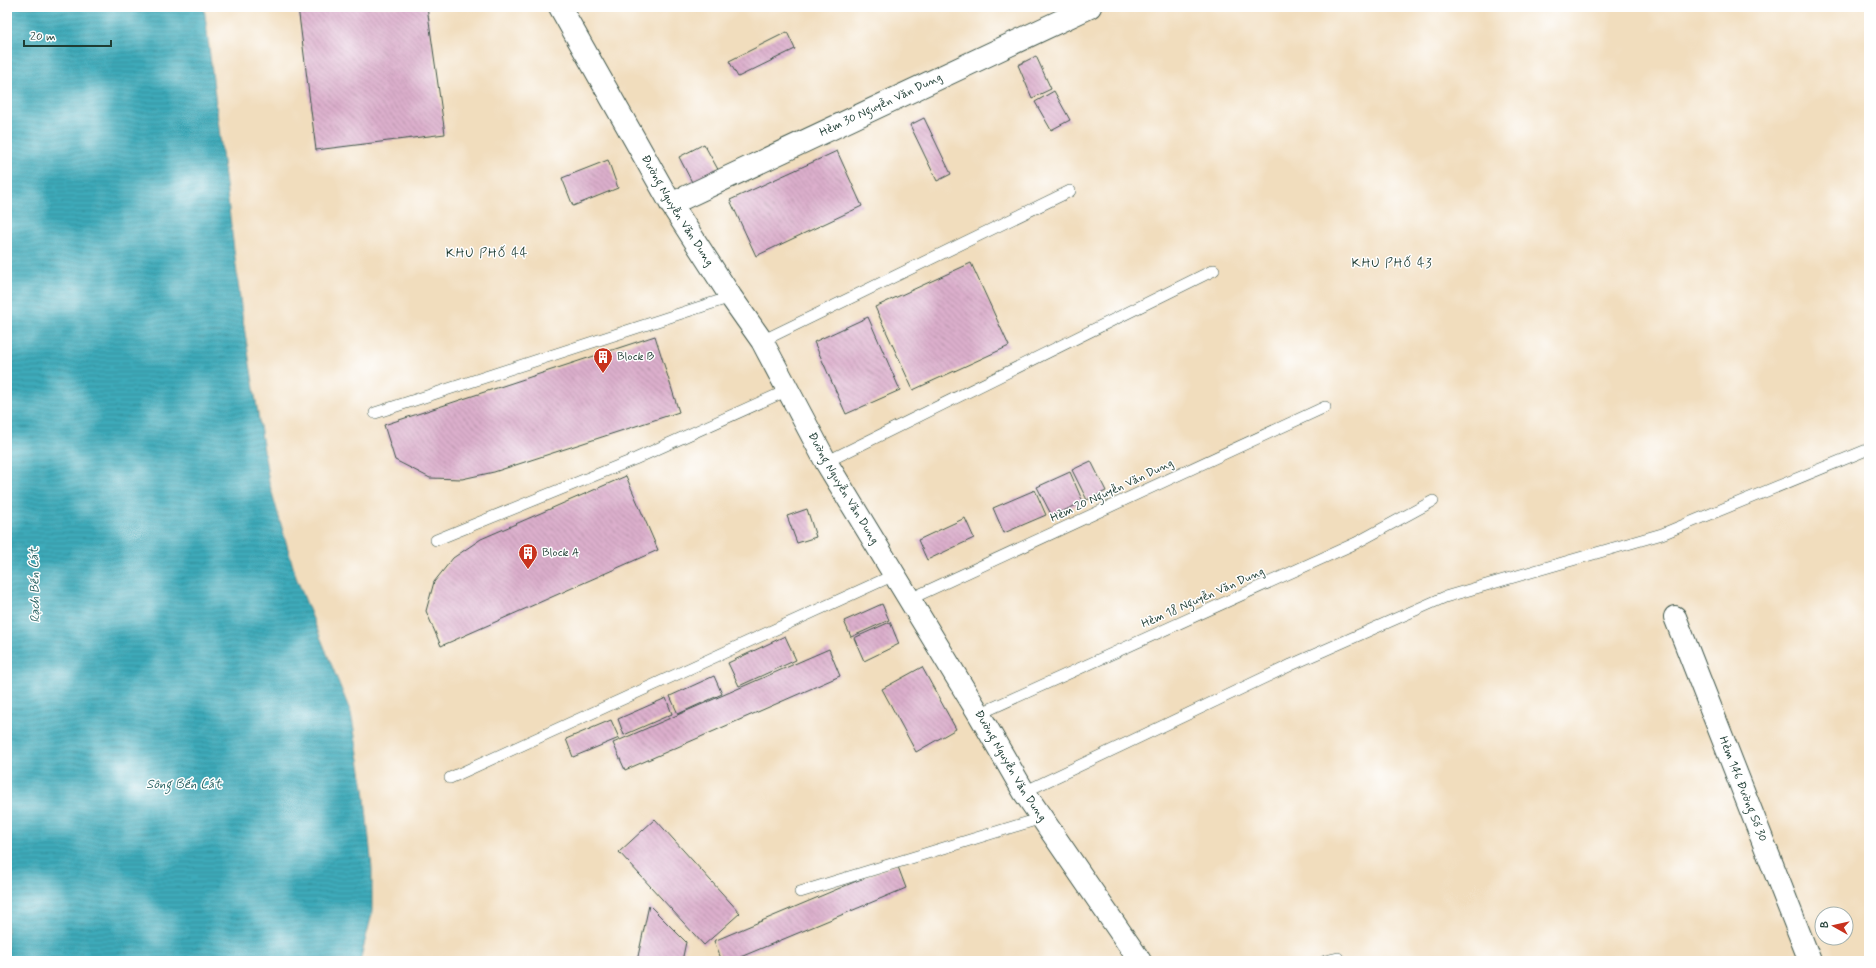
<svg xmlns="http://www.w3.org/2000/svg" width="1876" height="968" font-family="Mynerve,sans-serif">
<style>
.water{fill:url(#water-rules);stroke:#2e7477}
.building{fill:url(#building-back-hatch)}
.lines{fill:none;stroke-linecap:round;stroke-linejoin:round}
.lane-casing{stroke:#3e5549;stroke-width:12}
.street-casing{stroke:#3e5549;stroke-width:24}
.lane{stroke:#fff;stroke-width:11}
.street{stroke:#fff;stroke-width:22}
.labels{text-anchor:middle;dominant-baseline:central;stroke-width:3;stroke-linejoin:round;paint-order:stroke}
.street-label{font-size:12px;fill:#1f3d34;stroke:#fff}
.poi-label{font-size:12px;fill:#1f3d34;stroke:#fff;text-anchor:start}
.neighbourhood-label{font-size:13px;letter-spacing:1px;fill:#1f3d34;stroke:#fff}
.water-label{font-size:13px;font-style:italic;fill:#296363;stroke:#fff}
</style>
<defs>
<pattern id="water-rules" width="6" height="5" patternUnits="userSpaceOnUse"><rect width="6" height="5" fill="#3caaba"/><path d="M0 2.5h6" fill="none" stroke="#328c98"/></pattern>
<pattern id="building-back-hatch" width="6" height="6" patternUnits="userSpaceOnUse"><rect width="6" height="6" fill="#dcafcc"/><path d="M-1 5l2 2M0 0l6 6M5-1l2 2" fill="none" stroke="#b290a6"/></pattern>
</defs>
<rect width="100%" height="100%" fill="#fff"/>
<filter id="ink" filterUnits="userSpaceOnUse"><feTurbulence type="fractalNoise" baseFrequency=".025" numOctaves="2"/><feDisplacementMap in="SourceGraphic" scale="8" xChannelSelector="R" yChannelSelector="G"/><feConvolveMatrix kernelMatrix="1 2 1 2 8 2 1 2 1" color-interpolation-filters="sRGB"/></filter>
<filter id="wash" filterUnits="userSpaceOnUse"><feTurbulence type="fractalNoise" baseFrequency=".012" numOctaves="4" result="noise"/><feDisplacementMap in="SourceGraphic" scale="16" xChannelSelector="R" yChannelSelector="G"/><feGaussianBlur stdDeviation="0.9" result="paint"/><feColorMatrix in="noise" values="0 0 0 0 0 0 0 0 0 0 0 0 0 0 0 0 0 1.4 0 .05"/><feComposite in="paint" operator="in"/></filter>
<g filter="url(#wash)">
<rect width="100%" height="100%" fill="#f1ddbd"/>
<!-- water -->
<path class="water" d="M7,7H204L242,314L269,482L296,577L351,713L364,788L372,869V914L360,961H7Z"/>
<g id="blocks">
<!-- building -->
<path class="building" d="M298,7H427L445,134L316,150Z
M787,32L795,49L738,77L729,61Z
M1036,56L1051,89L1032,98L1018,65Z
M1054,91L1070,120L1051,130L1035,102Z
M924,118L951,174L937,181L910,125Z
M704,144L721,175L695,188L679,157Z
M837,151L862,206L756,256L730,200Z
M608,160L618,188L573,206L562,178Z
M971,263L1009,346L913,390L875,307Z
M868,317L900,390L846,414L814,342Z
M655,336L679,412L494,472L462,479L430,478L395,460L384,425Z
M1091,461L1106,491L1087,500L1072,470Z
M1070,472L1083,502L1052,516L1037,487Z
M626,476L658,550L441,646L426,611L434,582L453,558L481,539Z
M1035,490L1046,515L1004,533L993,508Z
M807,509L816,537L797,543L787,516Z
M965,518L974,538L927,560L918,540Z
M882,604L889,620L851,637L844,621Z
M890,622L899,644L864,661L854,638Z
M785,636L796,660L739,686L728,663Z
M829,649L840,676L625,770L613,743Z
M922,667L956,729L916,752L882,689Z
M714,676L722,694L678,714L670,696Z
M666,698L672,714L624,735L618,719Z
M611,720L619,738L573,757L566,739Z
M655,819L740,913L704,945L619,852Z
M897,864L906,888L731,961H722L714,941Z
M649,905L686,942L682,961H637Z"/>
</g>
</g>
<g filter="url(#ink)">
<use href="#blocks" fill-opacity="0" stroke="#3e5549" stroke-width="1"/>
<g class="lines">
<defs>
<path id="lane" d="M762,341L1070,191
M375,413L731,297
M826,462L1214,270
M436,540L635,459L788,390
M910,599L1325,407
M979,714L1356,543L1433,501
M450,778L894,575
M1024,792L1291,665L1445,597L1662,534L1869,449
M800,892L1042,818
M1325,961L1338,958"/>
<g id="street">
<path id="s1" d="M560,7L671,204L731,297L762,341L826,462L979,714L1024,792L1140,961"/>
<path id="s2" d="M671,204L1090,7"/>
<path id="s3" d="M1675,617L1810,961"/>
</g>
</defs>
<!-- lane casing -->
<use href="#lane" class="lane-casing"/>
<!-- street casing -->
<use href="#street" class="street-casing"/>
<!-- lane -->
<use href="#lane" class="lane"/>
<!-- street -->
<use href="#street" class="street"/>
</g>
</g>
<!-- icons -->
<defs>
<symbol id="building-pin" viewBox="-11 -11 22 30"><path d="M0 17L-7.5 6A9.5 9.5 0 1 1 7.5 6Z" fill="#c8321e" stroke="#fff"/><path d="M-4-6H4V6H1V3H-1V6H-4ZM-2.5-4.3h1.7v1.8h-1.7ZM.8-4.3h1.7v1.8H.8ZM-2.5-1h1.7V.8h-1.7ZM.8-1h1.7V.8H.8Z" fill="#fff"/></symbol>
</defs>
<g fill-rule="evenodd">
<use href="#building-pin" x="592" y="346" width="22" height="30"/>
<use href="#building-pin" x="517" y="542" width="22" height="30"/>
</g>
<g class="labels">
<!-- street labels -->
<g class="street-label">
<text stroke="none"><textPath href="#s2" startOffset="232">Hẻm 30 Nguyễn Văn Dung</textPath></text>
<text stroke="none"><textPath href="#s1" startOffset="235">Đường Nguyễn Văn Dung</textPath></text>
<text stroke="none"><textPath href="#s1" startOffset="559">Đường Nguyễn Văn Dung</textPath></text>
<text transform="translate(1112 491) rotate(-25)">Hẻm 20 Nguyễn Văn Dung</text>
<text transform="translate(1203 598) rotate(-24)">Hẻm 18 Nguyễn Văn Dung</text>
<text stroke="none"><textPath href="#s1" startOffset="883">Đường Nguyễn Văn Dung</textPath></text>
<text stroke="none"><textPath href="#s3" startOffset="185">Hẻm 146 Đường Số 30</textPath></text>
</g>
<!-- poi labels -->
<g class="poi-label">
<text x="617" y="357">Block B</text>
<text x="542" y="553">Block A</text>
</g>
<!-- neighbourhood labels -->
<g class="neighbourhood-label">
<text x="487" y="253">KHU PHỐ 44</text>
<text x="1392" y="263">KHU PHỐ 43</text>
</g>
<!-- water labels -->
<g class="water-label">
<text transform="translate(35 585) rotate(-91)">Rạch Bến Cát</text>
<text x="184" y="784">Sông Bến Cát</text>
</g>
</g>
<!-- margin -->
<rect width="1876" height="968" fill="none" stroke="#fff" stroke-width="24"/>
<!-- north arrow -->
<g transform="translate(1834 926) rotate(278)"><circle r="19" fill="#ffffff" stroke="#a5b1ae"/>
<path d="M0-3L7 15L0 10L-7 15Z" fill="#c8321e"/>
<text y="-6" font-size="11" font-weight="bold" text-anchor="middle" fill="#1f3d34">B</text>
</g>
<!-- scale -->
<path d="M24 40v6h87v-6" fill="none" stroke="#1f3d34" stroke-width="2"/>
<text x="30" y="40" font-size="12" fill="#1f3d34" stroke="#ffffff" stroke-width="3" paint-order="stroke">20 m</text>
</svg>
